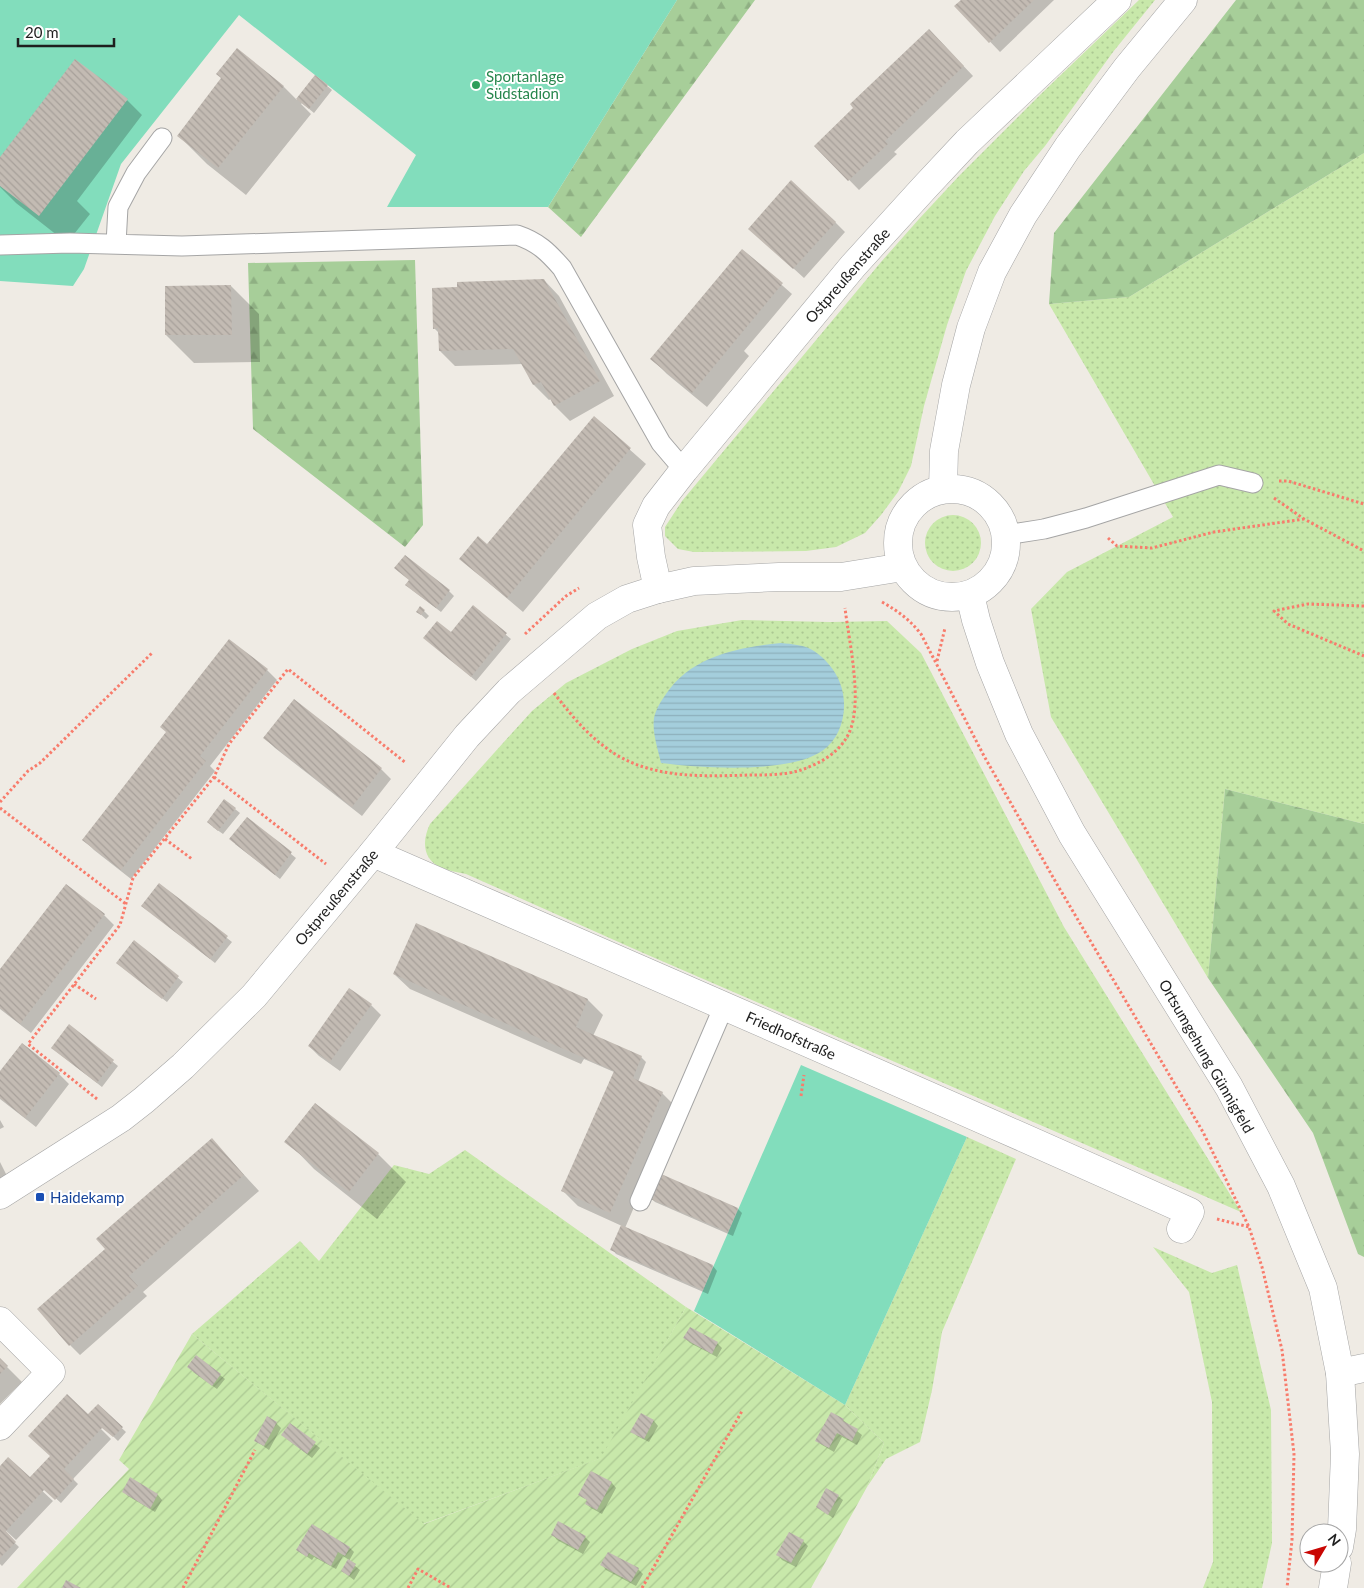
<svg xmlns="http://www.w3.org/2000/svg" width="1364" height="1588" font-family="Lato,sans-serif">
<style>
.grass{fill:url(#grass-dots)}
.forest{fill:url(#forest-firs)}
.garden{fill:url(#garden-furrows)}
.pitch{fill:#82ddbc}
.water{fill:url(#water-rules)}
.shadow{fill:#0003}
.building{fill:url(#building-back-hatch)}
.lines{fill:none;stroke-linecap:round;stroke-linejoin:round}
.service-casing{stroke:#a5a5a5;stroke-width:21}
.minor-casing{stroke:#a5a5a5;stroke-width:29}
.tertiary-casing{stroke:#a5a5a5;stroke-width:29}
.path{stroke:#f87c6c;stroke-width:3;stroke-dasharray:2.5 2.5;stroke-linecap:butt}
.service{stroke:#fff;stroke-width:19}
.minor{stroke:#fff;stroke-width:28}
.tertiary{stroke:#fff;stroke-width:28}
.leisure-dot{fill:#2e9e5b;stroke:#fff;stroke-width:2}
.transit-dot{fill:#1a4fb4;stroke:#fff;stroke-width:2}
.labels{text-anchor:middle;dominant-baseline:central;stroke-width:4;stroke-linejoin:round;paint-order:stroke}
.leisure-label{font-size:15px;fill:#27864d;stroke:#fff;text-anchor:start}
.street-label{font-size:15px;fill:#1e1e1e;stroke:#fff}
.transit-label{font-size:15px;fill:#164399;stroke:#fff;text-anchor:start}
</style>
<defs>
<pattern id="grass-dots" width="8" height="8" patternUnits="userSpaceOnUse" patternTransform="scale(1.25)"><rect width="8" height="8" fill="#c8e8aa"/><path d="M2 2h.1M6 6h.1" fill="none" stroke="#abc792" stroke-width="1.8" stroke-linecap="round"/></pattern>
<pattern id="forest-firs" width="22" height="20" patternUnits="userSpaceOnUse" patternTransform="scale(1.25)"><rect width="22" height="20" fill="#a7ce99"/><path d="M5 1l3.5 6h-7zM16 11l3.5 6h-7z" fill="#8fb083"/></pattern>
<pattern id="garden-furrows" width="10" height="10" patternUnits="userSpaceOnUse" patternTransform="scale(1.25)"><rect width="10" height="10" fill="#c8e8aa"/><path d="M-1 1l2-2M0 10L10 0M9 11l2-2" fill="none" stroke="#abc792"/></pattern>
<pattern id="water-rules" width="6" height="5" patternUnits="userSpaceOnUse" patternTransform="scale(1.25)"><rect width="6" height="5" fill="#a4cedc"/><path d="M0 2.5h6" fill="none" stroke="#8db0bc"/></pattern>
<pattern id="building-back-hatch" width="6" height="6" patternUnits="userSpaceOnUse" patternTransform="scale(1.25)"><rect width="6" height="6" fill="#c3bbb3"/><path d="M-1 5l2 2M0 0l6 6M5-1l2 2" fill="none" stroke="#a7a09a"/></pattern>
</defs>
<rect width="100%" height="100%" fill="#efebe4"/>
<!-- grass -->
<path class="grass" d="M1139,0H1155L1113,52L1045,146L1024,171L995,216L966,271L947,325L924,406L911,466L898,492L881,515L865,533L836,547L806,551L694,552L678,549L665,536V527L682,501L881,262L919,219L959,176L1041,94Z
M1364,153V824L1225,789L1208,978L1051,717L1031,609L1067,572L1173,517L1049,304L1129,297Z
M925 543a28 28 0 1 1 56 0a28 28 0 1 1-56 0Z
M742,620L830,622L887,621L921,653L1064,927L1241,1212L641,952L466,874C458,872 449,871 442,868C422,860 422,840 430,824L532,711L566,683L632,649L677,631Z
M967,1137L1016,1159L942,1332L932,1390L920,1442L886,1459L867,1487L884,1443L845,1405Z
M465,1150L686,1307L602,1458L423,1524L192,1334L300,1241L319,1261L394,1165L429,1174Z
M1153,1247L1212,1273L1237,1265L1271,1410L1272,1543L1262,1588H1203L1213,1562L1212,1402L1189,1292Z"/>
<!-- forest -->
<path class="forest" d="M677,0H755L581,237L548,207Z
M1236,0H1364V153L1129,297L1049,304L1054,233Z
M415,260L423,525L405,547L253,429L248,263Z
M1225,789L1364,824V1257L1358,1254L1313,1133L1208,978Z"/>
<!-- garden -->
<path class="garden" d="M686,1307L845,1405L884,1443L867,1487L811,1588H17L129,1469L119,1460L192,1334L424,1524L601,1458Z"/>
<!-- pitch -->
<path class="pitch" d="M0,0H677L548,207H387L416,155L239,15L121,164L84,269L73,286L0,281Z
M801,1065L967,1137L845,1405L694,1311Z"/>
<!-- water -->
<path class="water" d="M781,643C792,644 805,645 814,651C825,658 836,671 840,683C849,706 843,737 822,751C788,774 702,768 661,763C658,749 652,733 654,718C656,709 661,701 666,694C691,656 739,647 781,643Z"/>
<!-- shadow -->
<path class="shadow" d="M963,0H1054L1000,52L956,6Z
M939,40L973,76L894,152L897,154L859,190L816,146Z
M315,76L332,90L314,113L302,103L301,104L311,114L246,195L207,164L179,136L283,86L297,100Z
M127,100L142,115L77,201L90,214L67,243L16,203L0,187V159Z
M835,222L845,232L804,278L760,238Z
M742,250L792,294L744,351L749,356L707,407L667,374L652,359Z
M544,280L559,296L614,396L570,421L555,406L551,399L549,400L534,385L523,364L455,366L440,351V334L434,328Z
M231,286L259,314L260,362L194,363L166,335Z
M594,418L646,464L523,612L475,571L487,546Z
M412,590L449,591L454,596L441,612Z
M473,607L511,639L476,681L430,642L451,634Z
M421,608L429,616L426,619L418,612Z
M267,670L277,680L210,766L215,771L131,879L94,850L84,840Z
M265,738L381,769L391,779L362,816L275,748Z
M235,809L240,813L223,834L213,827Z
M247,819L296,858L280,879L235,844Z
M159,885L232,942L215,963L148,910Z
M104,915L114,925L31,1033L0,1009V972Z
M416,925L588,1000L603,1015L593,1036L641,1057L646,1062L638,1082L662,1093L677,1108L625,1228L713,1266L717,1271L708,1294L616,1254L612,1249L622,1226L578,1206L563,1191L614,1072L584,1059L581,1064L410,989L394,974Z
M134,942L183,982L167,1002L123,968Z
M371,1005L381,1015L340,1071L319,1056L309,1046Z
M69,1026L118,1066L102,1087L57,1052Z
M22,1045L59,1074L69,1084L36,1127L0,1099V1073Z
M0,1120L4,1127L0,1129Z
M212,1140L259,1191L143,1292L147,1296L80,1355L70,1345L105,1251Z
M287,1141L378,1154L406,1182L377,1219L314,1169Z
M0,1162L13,1188L0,1196Z
M650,1197L738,1209L742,1213L733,1236L655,1202Z
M685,1338L717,1343L722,1348L717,1357L690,1343Z
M0,1360L22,1382L0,1404Z
M193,1372L220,1375L225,1379L217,1389Z
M98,1406L126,1432L118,1441L90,1414Z
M641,1415L654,1421L658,1426L649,1442L637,1436L632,1431Z
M843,1420L862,1435L857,1445L842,1437L834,1452L822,1445L817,1441Z
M276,1423L281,1428L269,1450L256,1441Z
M290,1425L320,1448L312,1458L287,1439Z
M101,1429L111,1439L73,1479L78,1484L61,1503L32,1477Z
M8,1459L53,1501L16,1540L0,1525V1468Z
M592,1473L612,1483L616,1488L602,1514L591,1508L586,1504L588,1501L580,1494Z
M131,1479L158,1495L162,1500L155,1512L128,1496L123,1491Z
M838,1496L843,1500L833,1518L817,1507Z
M312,1525L350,1548L354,1552L349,1561L360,1570L354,1580L342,1571L349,1560L343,1556L336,1569L314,1557L312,1560L297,1550Z
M0,1529L19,1547L2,1566L0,1564Z
M553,1535L585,1537L590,1542L583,1554L557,1540Z
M803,1541L808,1546L796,1567L782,1560L778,1555Z
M602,1565L638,1569L643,1574L636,1586L606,1570Z"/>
<!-- building -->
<path class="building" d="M961,0H1034L989,43L954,6Z
M929,29L964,66L885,141L888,144L848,181L814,146L853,108L850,104Z
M237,48L284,86L218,168L177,136L221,78L216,74Z
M75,59L128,99L39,216L0,186V157Z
M315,75L328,85L309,109L296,99Z
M791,180L836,222L793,269L748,229Z
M742,249L783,283L692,393L650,359Z
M544,279L600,381L554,406L541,382L533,385L513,349L439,351L438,328L433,329L432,288L457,287V282Z
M231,285L232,335H165V286Z
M594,416L631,448L507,598L459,559L478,536L487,544Z
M405,555L450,590L436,608L405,585L409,580L394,568Z
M473,605L507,633L471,677L423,638L437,621L451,632Z
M420,606L425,610L421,615L416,612Z
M229,639L268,669L200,756L206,761L121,870L82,840L166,732L160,727Z
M294,699L382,768L352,807L263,738Z
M224,799L236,808L218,831L207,822Z
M247,817L292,852L275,875L229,839Z
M159,883L228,936L210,959L141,906Z
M66,884L105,914L20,1024L0,1008V969Z
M416,923L588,999L576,1027L642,1056L633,1078L663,1092L610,1213L561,1191L614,1071L393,974Z
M134,940L179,976L162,999L116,963Z
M349,988L372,1004L330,1062L308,1046Z
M69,1024L114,1060L97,1083L51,1048Z
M22,1043L60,1073L25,1118L0,1098V1071Z
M315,1103L379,1153L349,1192L284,1142Z
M212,1138L244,1175L129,1276L138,1286L69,1346L37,1309L105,1249L96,1239L98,1237Z
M659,1173L738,1208L728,1232L648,1198Z
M621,1225L713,1265L703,1290L610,1250Z
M690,1327L718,1342L712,1354L683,1338Z
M196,1355L221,1374L212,1386L187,1367Z
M0,1358L8,1366L0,1374Z
M67,1394L88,1414L98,1404L123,1427L113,1437L102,1428L64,1469L74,1479L55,1500L44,1490L6,1531L16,1542L0,1558V1466L8,1457L30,1477L50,1456L28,1436Z
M831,1412L844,1419L843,1421L858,1429L852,1441L837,1433L829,1448L815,1441Z
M641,1413L654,1420L644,1439L630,1432Z
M267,1416L277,1422L264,1446L254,1441Z
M290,1423L316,1442L307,1454L281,1435Z
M591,1471L612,1482L597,1510L585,1504L587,1500L578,1495Z
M130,1477L158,1494L150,1509L122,1492Z
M826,1488L839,1495L828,1515L816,1507Z
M558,1521L586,1536L578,1550L551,1535Z
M312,1524L350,1547L345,1556L338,1552L331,1566L309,1553L307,1557L296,1550Z
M789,1532L804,1540L791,1563L776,1555Z
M608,1552L639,1568L631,1582L600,1565Z
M348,1559L356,1564L349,1576L341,1571Z
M66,1580L81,1588H62Z"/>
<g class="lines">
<defs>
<path id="service" d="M116,244L118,207L136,173L162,138
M0,245L70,243L182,246L517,235C538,242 548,252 562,268L661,443L684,470
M1006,535L1044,529L1086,518L1219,475L1253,483
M640,1201L724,1006"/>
<path id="minor" d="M658,589L651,557L647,525L656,506L684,470L853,266L924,188L967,142L1117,0
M373,853C646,972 919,1090 1190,1212L1181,1229
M0,1321L51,1372L0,1426
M1340,1373L1364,1368"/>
<path id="tertiary" d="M898 543a54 54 0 1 1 108 0a54 54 0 1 1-108 0Z
M943,489L944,451L956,385L971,328L992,272L1023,215L1068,147L1127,68L1183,0
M970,595L976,620L990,663L1019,734L1072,834L1229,1087L1281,1186L1323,1288L1340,1373L1345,1454L1342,1529L1339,1547
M0,1195L121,1118L144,1100L183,1066L254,996L373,853L467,736L509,691L597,616L627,599L658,589L694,581L779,577H841L903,567
M1333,1588L1337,1563"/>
</defs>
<!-- service casing -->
<use href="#service" class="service-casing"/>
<!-- minor casing -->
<use href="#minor" class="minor-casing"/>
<!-- tertiary casing -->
<use href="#tertiary" class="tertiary-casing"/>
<!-- path -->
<path class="path" d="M1279,481H1288L1364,504
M1274,498L1304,519L1364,551
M1108,538L1117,546L1152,548L1214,532L1304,519
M882,602C898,611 910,620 921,634L984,756L1058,886L1203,1132L1249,1227L1262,1267L1282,1350L1294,1454L1292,1540L1287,1588
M1364,606L1308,604L1274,611L1288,624L1364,656
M525,634L566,596L579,588
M937,661L945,628
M554,693C574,719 593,742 622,758C662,779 708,776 752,775C767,775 786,775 801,770C819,764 839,753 848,735C864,705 849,642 845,608
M214,777L326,864
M0,802L28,771L40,763L153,652
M0,808L126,904
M165,839L192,859
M74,984L96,999
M801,1096L804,1075
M97,1099L28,1044L120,925L133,878L214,777L229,744L288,669L406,763
M1217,1219L1249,1227
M183,1588L255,1450
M408,1588L418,1569L451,1588
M642,1588L742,1411"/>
<!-- service -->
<use href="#service" class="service"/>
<!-- minor -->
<use href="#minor" class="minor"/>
<!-- tertiary -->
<use href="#tertiary" class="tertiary"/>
</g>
<!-- markers -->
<circle class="leisure-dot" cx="476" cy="85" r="5"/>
<rect class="transit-dot" x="35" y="1192" width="10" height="10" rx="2.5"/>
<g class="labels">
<!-- leisure labels -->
<g class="leisure-label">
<text x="486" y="76">Sportanlage<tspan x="486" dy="17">Südstadion</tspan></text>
</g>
<!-- street labels -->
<g class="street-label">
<text transform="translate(847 275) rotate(-49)">Ostpreußenstraße</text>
<text transform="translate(336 897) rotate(-50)">Ostpreußenstraße</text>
<text transform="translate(791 1035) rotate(24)">Friedhofstraße</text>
<text transform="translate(1207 1056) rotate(60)">Ortsumgehung Günnigfeld</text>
</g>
<!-- transit labels -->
<g class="transit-label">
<text x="50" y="1197">Haidekamp</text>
</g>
</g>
<!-- north arrow -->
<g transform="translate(1324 1548) rotate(52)"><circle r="24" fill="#ffffff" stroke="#a5a5a5"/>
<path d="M0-4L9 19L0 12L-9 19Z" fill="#c90603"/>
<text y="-8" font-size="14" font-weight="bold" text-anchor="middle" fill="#1e1e1e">N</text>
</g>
<!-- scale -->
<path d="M18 38v8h96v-8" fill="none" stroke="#1e1e1e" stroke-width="2.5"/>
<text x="25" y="38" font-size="15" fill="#1e1e1e" stroke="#ffffff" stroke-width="4" paint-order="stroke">20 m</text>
</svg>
